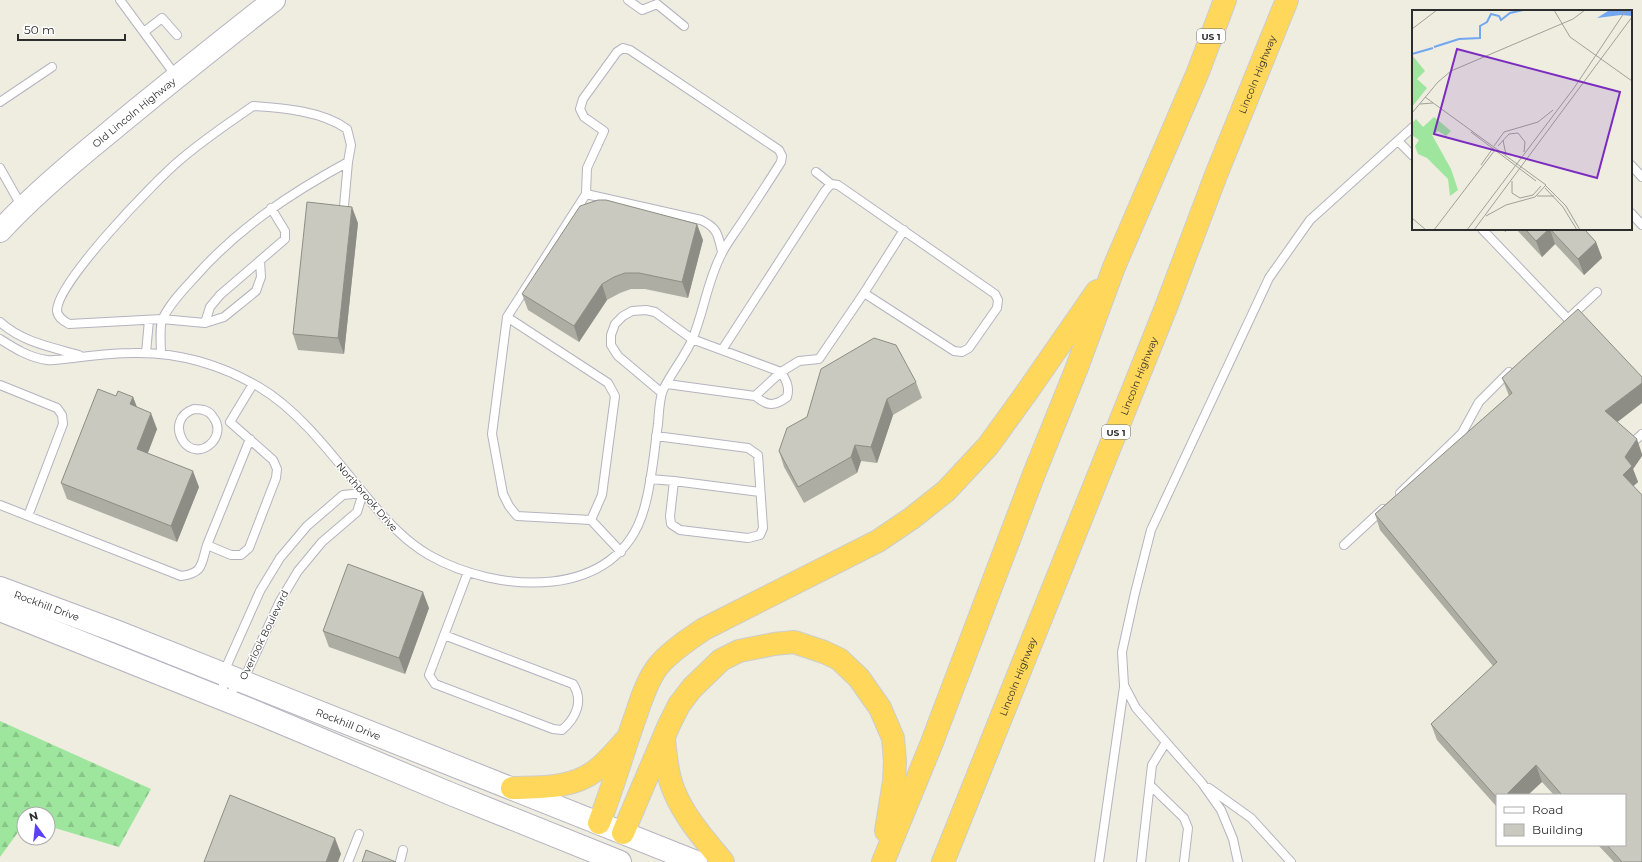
<svg xmlns="http://www.w3.org/2000/svg" width="1642" height="862" font-family="Montserrat,sans-serif">
<style>
.forest{fill:url(#forest-firs)}
.lines{fill:none;stroke-linecap:round;stroke-linejoin:round}
.service-casing{stroke:#b5b3c0;stroke-width:10}
.secondary-casing{stroke:#b5b3c0;stroke-width:24}
.motorway-casing{stroke:#cdcdcd;stroke-width:24}
.service{stroke:#fff;stroke-width:8}
.secondary{stroke:#fff;stroke-width:22}
.motorway{stroke:#ffd75a;stroke-width:22}
.wall{fill:#aeada4}
.shaded-wall{fill:#8d8d86}
.building{fill:#cac9bf;stroke:#8d8d86}
.labels{text-anchor:middle;dominant-baseline:central;stroke-width:3;stroke-linejoin:round;paint-order:stroke}
.shield{fill:#fff;stroke:#6c6c6c;stroke-width:1}
.shield-label{font-size:9px;font-weight:bold;fill:#2d2d2d}
.street-label{font-size:10px;fill:#2d2d2d;stroke:#fff}
.inset-river{fill:none;stroke:#73a6f0;stroke-width:2}
.inset-road{fill:none;stroke:#a1a098;stroke-width:1}
.view{fill:#7b2cbf;fill-opacity:0.15;stroke:#7b2cbf;stroke-width:2}
.inset-edge{fill:none;stroke:#2d2d2d;stroke-width:2}
</style>
<defs>
<pattern id="forest-firs" width="22" height="20" patternUnits="userSpaceOnUse"><rect width="22" height="20" fill="#9ee59d"/><path d="M5 1l3.5 6h-7zM16 11l3.5 6h-7z" fill="#88c588"/></pattern>
</defs>
<rect width="100%" height="100%" fill="#eeede0"/>
<!-- forest -->
<path class="forest" d="M0,721L151,789L119,847L48,826V814H24V824L0,857Z"/>
<g class="lines">
<defs>
<path id="service" d="M120,0L176,76
M628,0L642,10L657,4L684,26
M144,32L162,18L177,35
M0,102L52,67
M1398,141L1413,156
M1631,165L1642,177
M0,168L22,207
M816,172L831,184
M586,194L701,220C718,228 718,235 722,252
M1631,213L1642,225
M343,217L348,162
M1482,229L1568,319
M864,293L904,230
M507,317L492,434L503,494L509,506L517,516L591,520
M1570,317L1597,292
M0,322C22,342 51,347 79,355
M205,323L224,317L256,291L261,277L260,261
M0,339C14,348 30,358 47,360C58,361 70,358 81,357C98,355 115,353 133,353C177,352 220,364 259,387C302,412 338,463 370,501C388,522 405,541 429,555C497,594 618,602 644,509C652,482 654,452 658,424C659,414 659,400 663,390C671,373 684,358 692,340C704,312 707,281 722,253C727,243 734,234 740,225C754,204 768,183 781,162L782,156L779,150L630,50L623,48L617,52L583,99L580,109L584,117L604,131L587,168L586,194L507,317L608,383L615,396L602,495L591,520L621,552
M146,353L149,320
M161,354C161,345 159,324 163,318C171,302 184,289 195,277C238,228 291,193 348,162L351,145L347,129C322,111 283,108 253,106C229,123 203,140 180,160C156,180 56,283 57,311C58,318 64,321 69,324L162,319L205,323L210,307L220,295L285,239V231L271,208
M667,384L755,396C767,406 774,407 787,397C790,387 786,380 781,372L755,396
M0,385L57,408L62,415L63,424L28,516
M662,393L618,356L611,345V335L615,324L623,316L632,311L646,310L655,312L692,339L781,372L799,361L819,359L864,293L954,351L962,352L969,348L997,308L998,300L995,294L838,185L831,184L825,191L722,350
M194,409C202,409 209,410 213,417C229,437 198,463 183,441C175,428 179,414 194,409Z
M250,439L207,545L231,555H241L249,548L276,478L277,469L273,460L230,422L253,384
M1632,443L1642,434
M650,479L674,481L670,516L671,524L680,530L748,538L760,535L763,528L758,455L748,448L656,436
M674,481L760,492
M363,493L357,512L322,542L298,571L280,601L243,681L223,699V674L260,591L280,558L307,526L343,495Z
M1400,493L1462,433L1479,402L1509,372
M0,505L181,576C204,573 201,564 207,545
M1344,545L1383,509
M444,635L573,684C584,701 576,718 562,730L553,729L435,684L429,675L468,572
M1150,785L1184,818L1188,828L1184,862
M1209,788L1251,818L1291,862
M348,862L359,834
M400,862L403,850
M1099,862L1124,687
M1141,862L1152,765L1166,742
M1238,862L1233,839L1221,810L1202,783L1136,708L1124,685L1122,652L1135,593L1151,530L1269,278L1310,220L1413,127"/>
<g id="secondary">
<path id="s1" d="M0,231C32,196 69,165 106,135C161,89 217,45 274,0"/>
<path id="s2" d="M0,588L118,632L696,862"/>
<path d="M0,610L253,711L451,794L620,862"/>
</g>
<g id="motorway">
<path d="M664,740C666,757 667,775 674,791C685,818 705,840 723,862"/>
<path d="M512,788C540,787 571,789 595,771C606,763 615,752 624,742"/>
<path d="M599,823C613,788 623,751 636,715C641,700 648,678 659,665C671,651 689,639 704,629L878,541L912,518L946,491L988,446L1027,392L1097,291"/>
<path d="M623,833L669,725L679,705L692,688L721,660L739,651L774,644L794,642L824,652L839,659L859,678L880,708L893,738L895,762L894,781L886,831"/>
<path d="M883,862L931,745L1034,474L1076,370L1114,267L1198,72L1225,0"/>
<path id="s3" d="M943,862L1165,310L1216,175L1287,0"/>
</g>
</defs>
<!-- service casing -->
<use href="#service" class="service-casing"/>
<!-- secondary casing -->
<use href="#secondary" class="secondary-casing"/>
<!-- motorway casing -->
<use href="#motorway" class="motorway-casing"/>
<!-- service -->
<use href="#service" class="service"/>
<!-- secondary -->
<use href="#secondary" class="secondary"/>
<!-- motorway -->
<use href="#motorway" class="motorway"/>
</g>
<!-- wall -->
<path class="wall" d="M358,223L344,354L298,350L293,334Z
M1516,229H1584L1596,242L1602,258L1584,275L1555,244L1542,257Z
M703,240L688,298L645,289H631L620,293L607,300L579,342L528,310L522,294Z
M1502,378L1617,422L1642,454V456L1633,469L1638,482L1633,486L1642,862H1614L1598,845H1625V795H1554L1542,782L1497,795V807L1437,740L1431,724L1493,666L1380,530L1375,514L1509,396Z
M916,382L922,398L893,415L877,463L861,461L857,473L804,503L784,467L779,451Z
M116,396L133,397L137,407L157,429L148,453L199,487L177,542L67,499L61,483Z
M429,608L405,674L329,647L323,631Z"/>
<!-- shaded-wall -->
<path class="shaded-wall" d="M352,207L358,223L344,354L338,338Z
M697,224L703,240L688,298L682,282Z
M1504,229H1508L1505,232Z
M1549,229H1550L1555,244L1542,257L1536,241Z
M1596,242L1602,258L1584,275L1578,259Z
M602,284L607,300L579,342L574,326Z
M1642,383V403L1611,427L1605,411Z
M133,397L139,413L130,404Z
M887,399L893,415L877,463L871,447Z
M151,413L157,429L143,465L137,449Z
M1637,439L1642,454V456L1633,469L1638,482L1628,491L1623,475L1625,457Z
M855,445L861,461L857,473L851,457Z
M193,471L199,487L177,542L171,526Z
M423,592L429,608L405,674L399,658Z
M1536,765L1542,782L1528,795H1506Z
M335,838L341,854L338,862H326Z"/>
<!-- building -->
<path class="building" d="M598,200H606L697,224L682,282L639,273H625L614,277L602,284L574,326L522,294L580,206Z
M307,202L352,207L338,338L293,334Z
M1525,229H1549L1536,241Z
M1550,229H1584L1596,242L1578,259Z
M1578,309L1642,377V383L1605,411L1637,439L1625,457L1632,466L1623,475L1642,495V862H1622L1607,845H1625V795H1562L1536,765L1506,795H1497V798L1431,724L1497,662L1375,514L1512,393L1502,378Z
M874,338L896,345L916,382L887,399L871,447L855,445L851,457L798,487L779,451L787,428L807,417L821,369Z
M98,389L116,396L118,391L133,397L130,404L151,413L137,449L193,471L171,526L61,483Z
M348,564L423,592L399,658L323,631Z
M230,795L335,838L326,862H204Z
M366,850L396,862H362Z"/>
<g class="labels">
<!-- shield labels -->
<g class="shield">
<rect x="1197" y="29" width="28" height="14" rx="3"/>
<rect x="1102" y="425" width="28" height="14" rx="3"/>
</g>
<g class="shield-label">
<text x="1211" y="36">US 1</text>
<text x="1116" y="432">US 1</text>
</g>
<!-- street labels -->
<g class="street-label">
<text stroke="none"><textPath href="#s3" startOffset="848">Lincoln Highway</textPath></text>
<text stroke="none"><textPath href="#s1" startOffset="179">Old Lincoln Highway</textPath></text>
<text stroke="none"><textPath href="#s3" startOffset="524">Lincoln Highway</textPath></text>
<text transform="translate(367 497) rotate(49)">Northbrook Drive</text>
<text stroke="none"><textPath href="#s2" startOffset="50">Rockhill Drive</textPath></text>
<text transform="translate(264 635) rotate(-64)">Overlook Boulevard</text>
<text stroke="none"><textPath href="#s3" startOffset="200">Lincoln Highway</textPath></text>
<text stroke="none"><textPath href="#s2" startOffset="374">Rockhill Drive</textPath></text>
</g>
</g>
<!-- overview -->
<g transform="translate(1412 10)">
<rect width="220" height="220" fill="#eeede0"/>
<path d="M0,45L13,61L5,69L15,78L0,97ZM22,107L39,121L34,126L26,121L20,125L39,159L46,180L38,186L36,169L15,148L6,144L3,136L7,130L0,125V113L4,109L11,117Z" fill="#9ee59d"/>
<path d="M193,0H220V6L209,5L185,8L196,1Z" fill="#73a6f0"/>
<path class="inset-river" d="M22,37L47,29L68,28V16L75,12L79,4L87,6L89,10L98,3L111,0M0,44L21,38"/>
<path class="inset-road" d="M142,0L158,27L220,71M0,19L25,0M13,87L134,175M8,94L21,93M0,103L26,72L39,61L161,9L173,0M59,122L124,171M91,130L94,145M82,136L92,122L126,112L141,100M86,136L97,124L106,123L113,132L112,142M69,155L81,138M100,171V183L108,188L121,185L129,176M134,176L154,196L168,220M133,178L151,197L165,220M125,186H142M74,206L94,195L123,187L134,175M0,208L14,220M22,220L83,140M55,220L162,78L214,0M62,220L220,7"/>
<path class="view" d="M45,39L208,82L185,168L22,124Z"/>
<rect width="220" height="220" class="inset-edge"/>
</g>
<!-- legend -->
<rect x="1496" y="794" width="130" height="52" fill="#ffffff" stroke="#ababab"/>
<rect x="1504" y="807" width="20" height="6" fill="#ffffff" stroke="#ababab"/>
<text x="1532" y="814" font-size="12" fill="#2d2d2d">Road</text>
<rect x="1504" y="824" width="20" height="12" fill="#cac9bf" stroke="#ababab"/>
<text x="1532" y="834" font-size="12" fill="#2d2d2d">Building</text>
<!-- north arrow -->
<g transform="translate(36 826) rotate(345)"><circle r="19" fill="#ffffff" stroke="#ababab"/>
<path d="M0-3L7 15L0 10L-7 15Z" fill="#5a40fb"/>
<text y="-6" font-size="11" font-weight="bold" text-anchor="middle" fill="#2d2d2d">N</text>
</g>
<!-- scale -->
<path d="M18 34v6h107v-6" fill="none" stroke="#2d2d2d" stroke-width="2"/>
<text x="24" y="34" font-size="12" fill="#2d2d2d" stroke="#ffffff" stroke-width="3" paint-order="stroke">50 m</text>
</svg>
